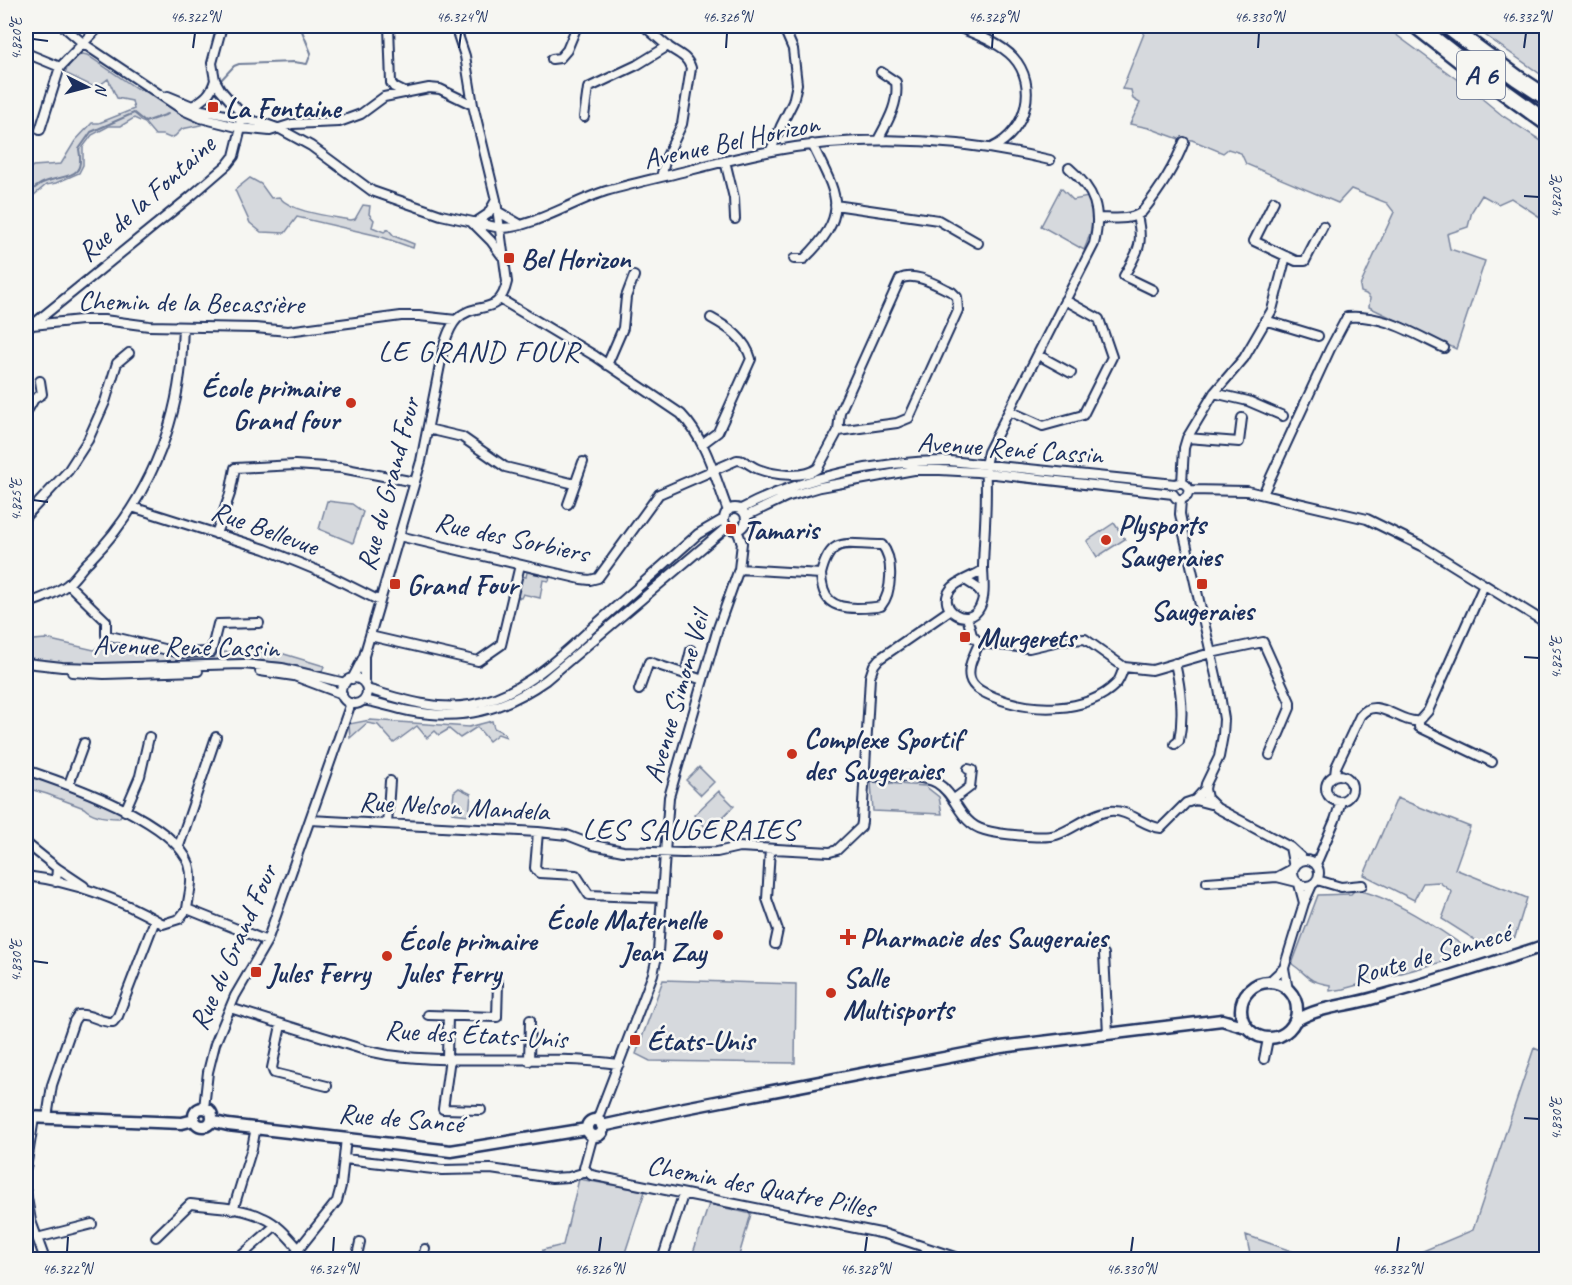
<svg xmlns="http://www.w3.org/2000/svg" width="1572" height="1285" font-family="Caveat,sans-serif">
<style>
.green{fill:#d6d9dd;stroke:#78849e;stroke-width:1.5}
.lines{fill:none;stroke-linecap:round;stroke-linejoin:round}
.stream{stroke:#717e99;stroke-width:2}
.street-casing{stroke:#1b2f5e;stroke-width:12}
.secondary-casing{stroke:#1b2f5e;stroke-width:15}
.highway-casing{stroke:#1b2f5e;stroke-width:20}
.street{stroke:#f6f6f2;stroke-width:8}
.secondary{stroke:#f6f6f2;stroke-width:10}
.highway{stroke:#f6f6f2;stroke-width:15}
.ticks{fill:none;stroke:#1b2f5e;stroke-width:2}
.poi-dot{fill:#c8321e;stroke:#f6f6f2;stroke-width:2}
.labels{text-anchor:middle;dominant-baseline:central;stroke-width:5;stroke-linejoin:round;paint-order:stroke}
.shield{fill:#f6f6f2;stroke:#5d6b8a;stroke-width:1.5}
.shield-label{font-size:27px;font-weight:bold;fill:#1b2f5e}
.poi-label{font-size:28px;font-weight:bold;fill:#1b2f5e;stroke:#f6f6f2;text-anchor:start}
.street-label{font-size:28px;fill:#1b2f5e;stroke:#f6f6f2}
.neighbourhood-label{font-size:30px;letter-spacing:1.5px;fill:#1b2f5e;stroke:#f6f6f2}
.neatline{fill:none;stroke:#1b2f5e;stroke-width:2}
.ticks-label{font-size:15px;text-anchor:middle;fill:#1b2f5e}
</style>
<rect width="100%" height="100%" fill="#f6f6f2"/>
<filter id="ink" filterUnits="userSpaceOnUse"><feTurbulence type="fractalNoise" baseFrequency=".0167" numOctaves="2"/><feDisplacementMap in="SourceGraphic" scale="12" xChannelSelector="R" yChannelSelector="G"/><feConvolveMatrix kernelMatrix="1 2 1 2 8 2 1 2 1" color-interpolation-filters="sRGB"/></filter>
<g filter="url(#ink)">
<!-- green -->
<path class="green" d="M1147,26H1384L1474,92L1503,116L1546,144V221L1511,198L1498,204L1482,195L1472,211L1468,227L1447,234L1450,249L1485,261L1456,349L1369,307L1370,298L1366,294L1361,292L1360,286L1394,212L1387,203L1351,189L1338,203L1246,164L1241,153L1228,149L1223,153L1192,140L1179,139L1149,128L1130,124L1140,103L1133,99L1131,90L1122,89Z
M1472,26H1546V78Z
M83,54L87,55L136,88L158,96L180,113L201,121V125L182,129L175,136L170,138L163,135H155L145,123L134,118L121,126H109L92,135L83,147V165L79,173L56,183L46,185L26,202V172L33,166L61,164L75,141L92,123H99L134,109L132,101L117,98L108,79L96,88L65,73C69,64 73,57 83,54Z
M250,178L261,184L271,198L279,197C293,213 330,216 351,220L355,219L363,205L370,206L369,214L374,220L372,227L384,232L388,229L394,236L414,244L413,248L379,236L297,217L285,233L261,232L250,223L235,190Z
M1061,188L1073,200L1088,197C1095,216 1092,232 1084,250L1041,226Z
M327,501L352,504L363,512L353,543L319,529Z
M1114,523L1125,539L1097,557L1087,541Z
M527,572L550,577L549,581L543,580L540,598L523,594L521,598L516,597L521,576L526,577Z
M46,639L94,650L101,644L116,647H137L179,656L239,651L270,652L284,654L324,666L322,672L285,663L250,660L104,665L52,664L26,660V644L33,640Z
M370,720L469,727L492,721L494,728L504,733L506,737L498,734L489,741L477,727L460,738L449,729L439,735L435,731L427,738L417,726L394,743L378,725L367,723L350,738L349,724Z
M699,767L714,782L701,795L686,780Z
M26,773C58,784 95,793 122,814L119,818C108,818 92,816 84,808L47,794L26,788Z
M871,782L925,786L939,797L942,814L873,811Z
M459,788L471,794L469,815L452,813L454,792Z
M719,791L734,806L709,831L694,815Z
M1397,798L1470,827L1455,869L1527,898L1515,937L1483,945L1442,919L1452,892L1439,882L1423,883L1414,900L1364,875Z
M1355,890C1387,894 1443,931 1469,950L1446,956L1442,962L1343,989L1330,991V985C1305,981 1310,976 1292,964L1318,895L1351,894Z
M663,980L796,984L795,1063L650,1061L636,1054Z
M1534,1048L1546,1053V1259H1410L1411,1256L1473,1230Z
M579,1179L645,1191L623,1259H540L543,1250L563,1245Z
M709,1204L751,1214L738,1259H691Z
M1246,1235L1314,1259H1251Z"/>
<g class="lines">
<!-- stream -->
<path class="stream" d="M220,81L234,66L239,64L294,62L307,64L311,53L300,26
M26,196C31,191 38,184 45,182C67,174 85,180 79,149L91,132L134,113L145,122L168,114"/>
<defs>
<path id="street" d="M63,26L84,44L183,110L201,118L241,128L270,131L292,124L339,122L361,114L384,97L429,88L440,89L473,105L496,200L507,282C499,318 476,300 457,319C450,326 447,336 444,345L421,461L364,656L352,679
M389,26L391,83L394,87L406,93
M455,26L465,56L473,105
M644,26C651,32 659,39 666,45C676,53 687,55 691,68L682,124L666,158L661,177
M956,26C974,34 999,42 1013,57C1039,85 1026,132 993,147
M26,53L60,67L100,26
M552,59L560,58L567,50L577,26
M168,96L202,110L263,123L280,129L311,146L372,191L441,215L500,228C529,229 576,200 606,191C634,183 662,177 690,170C736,158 782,147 829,143C902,136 979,143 1050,160
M193,106C205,98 211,94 215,80
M584,117L588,88L637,65L668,46
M40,130L60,67
M878,140C888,121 899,103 896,82L881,72
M771,150L781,126L793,102L797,84L793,49L783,26
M725,161L734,198L735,219
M1274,201L1254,241L1296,261H1305L1323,226
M835,205L938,220L978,243
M497,211L521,225
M1137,216C1144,245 1138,251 1124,276L1153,290
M1099,218C1112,218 1131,221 1142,212C1159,191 1174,168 1184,142
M473,224L488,214L496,200
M475,225L491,241L502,256
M794,259H804C851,213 838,197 812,144
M500,299L595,356L681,414C706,440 715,477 728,511
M1265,320L1318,336
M32,325L81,320H104L149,326L255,328L288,331L401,316H419L456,320
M26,330L190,197L227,165L234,156L241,128L239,111L220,89L215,80L212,63L222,26
M1038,355L1071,373
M607,365L623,328L626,297L634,276
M1214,393L1248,401L1283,416
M1009,411L1043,426L1083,415L1112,357L1099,319L1065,300
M26,413L34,399L42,394L40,381
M428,429L462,437L505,467L575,484
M1187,438L1239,442L1242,418
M702,444L718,432L751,359C745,338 729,328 711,318
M1182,483L1184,448L1187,438L1214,393L1244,358L1272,310L1286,256
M1189,490L1247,491L1367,519L1422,546L1546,623
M1263,494L1330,349L1347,317C1383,314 1412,333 1444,348
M1181,500L1180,514L1184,534L1219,689L1224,719L1223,735L1219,757L1206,784L1205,789L1207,798L1217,808L1290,847
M568,504L583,462
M132,507L265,549L326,574L380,601
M724 519a11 11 0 1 1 22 0a11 11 0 1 1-22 0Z
M741,509C801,477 882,460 950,461L1175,484C1182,481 1187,484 1189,490L1187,496L1181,500
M26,516L68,471L88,440L105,402L117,363L129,353
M746,516L786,497L820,487L914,470H940L977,472L1173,494L1176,498L1181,500
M216,534L230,494L235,468L295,465L341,468L415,482
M399,536L581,579L590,580L598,578L659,494L737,460C746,460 750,466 758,469C774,475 804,479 818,468L838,431L840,412L900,279C915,271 938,286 952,292L957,297L958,310L909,418L897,423L838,431
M739,569L821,574C822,600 832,608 857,608C865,608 873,608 881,606C892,593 894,559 882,545C849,546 831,533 821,574
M983,570C973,577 958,580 951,589C935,609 969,630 980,607C986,595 983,579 983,566C984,533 988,498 985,465L988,452L1094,244C1102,210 1095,190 1069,168
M965,580L976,587L983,596
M68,584L106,621V635L180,653L211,652L218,624L259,623
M26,604C40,599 55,594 67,585C75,579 81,568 89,561C139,511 171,444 180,374C182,359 182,343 183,328
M967,617L972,635L979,643L1029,648L1059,641L1085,639L1124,667L1152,670L1211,653L1263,642L1290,702V708L1270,755
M370,636L478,661L501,645L520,565
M979,643C975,654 967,666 970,678C973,689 985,693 994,697C1030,712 1086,714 1116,684C1120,680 1122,672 1124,667
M26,663L62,667L97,668L243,664L282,668L345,683
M260,671L294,676L342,694
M72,672L104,674L198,671
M685,674L691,650
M341 691a13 13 0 1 1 26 0a13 13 0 1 1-26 0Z
M364,683V657
M367,689C400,699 435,711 470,705C525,695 562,654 602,619C634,591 666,563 698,534L724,519
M639,690L649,662L703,680
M364,700C379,703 394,708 409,711C462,721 502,711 546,680L727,527
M1419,721L1428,711L1484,585
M1175,744L1179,741C1184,714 1181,690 1175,663
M26,770C68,784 173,820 189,864C194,880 189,893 187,909
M1335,775L1336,767L1360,716C1376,694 1399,724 1419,721V727L1492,762
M1326 788a13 13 0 1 1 26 0a13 13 0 1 1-26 0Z
M864,776C884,777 921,774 937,783C957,795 959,823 984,830C997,834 1043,839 1056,835C1074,829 1091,813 1110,811C1129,809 1144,827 1161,828L1186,803L1195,800
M69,784L84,743
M1205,789L1195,800L1210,804
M954,799L970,787L972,770L968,769
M125,811L140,776L149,737
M310,820L538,832L567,835L593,845L623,851L683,853L717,852L739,847L830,852L837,850L861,827L862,822L870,677L874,665L879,659L950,610
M387,824L390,781
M538,832L535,868L539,873L576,875L589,895L662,898
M26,843L57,868L56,882
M179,846L216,737
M770,849L767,899L778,930L775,944
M1293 873a13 13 0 1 1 26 0a13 13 0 1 1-26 0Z
M1316,864L1335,820L1341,801
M57,868L84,886
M26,876C75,882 120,899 163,924L179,919L187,909L267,941
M1317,880L1341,887L1362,885
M1207,882L1277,877
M1297,882L1277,877L1294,868L1290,847L1304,860
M1299,884L1304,903L1312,885
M1104,954L1108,1034
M1284,968L1304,903
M1269,982L1284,968L1288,990
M230,1008L368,1051L388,1055C464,1065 543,1054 619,1064
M428,1015L497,1017L498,983
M281,1025L272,1068L274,1073L327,1086
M447,1058L448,1016
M450,1058L443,1109L481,1110
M1264,1059L1268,1039
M529,1061L530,1020
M204,1108L208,1072L215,1044L235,996L267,941L351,703
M47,1118L52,1085L74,1021L78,1015C90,1013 101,1023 113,1022L118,1016L155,920
M597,1120L653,974L658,952L669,797L718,628L739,569L742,543L737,530
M593,1135L584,1168L591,1175L885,1234L964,1260
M345,1159L442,1170L491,1169L552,1178L569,1177L586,1172
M26,1168L34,1118
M26,1192L31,1221L43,1254V1260
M233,1210L252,1148L256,1127
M156,1237L190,1204C214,1207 242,1207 264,1218C278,1224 289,1238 299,1249
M37,1238L92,1224
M240,1257L276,1225
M290,1260L337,1201L341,1186L346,1138
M356,1260L360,1242
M422,1260L425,1249
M662,1260L683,1195"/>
<path id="secondary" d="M1241 1010a28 28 0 1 1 56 0a28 28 0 1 1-56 0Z
M1295,1021C1320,1006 1347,1006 1374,998C1432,982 1490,964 1546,945
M194 1117a9 9 0 1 1 18 0a9 9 0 1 1-18 0Z
M26,1117L182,1123L194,1120
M587 1128a8 8 0 1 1 16 0a8 8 0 1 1-16 0Z
M211,1121L228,1125L451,1151L587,1129
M602,1126L685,1108L1001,1047L1222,1020L1246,1027"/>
<path id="highway" d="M1417,26L1463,62L1546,122
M1447,26L1517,78L1546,97"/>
</defs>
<!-- street casing -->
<use href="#street" class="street-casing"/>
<!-- secondary casing -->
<use href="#secondary" class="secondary-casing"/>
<!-- highway casing -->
<use href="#highway" class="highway-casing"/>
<!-- street -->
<use href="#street" class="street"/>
<!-- secondary -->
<use href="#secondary" class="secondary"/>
<!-- highway -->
<use href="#highway" class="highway"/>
</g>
</g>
<!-- ticks -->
<path class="ticks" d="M33,39L48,41M193,48L195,33M459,48L461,33M726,48L727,33M992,48L993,33M1258,48L1259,33M1524,48L1526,33M1524,196L1539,197M33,500L48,502M1524,657L1539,658M33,961L48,963M1524,1118L1539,1119M67,1252L68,1237M333,1252L334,1237M599,1252L601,1237M865,1252L867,1237M1131,1252L1133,1237M1397,1252L1399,1237"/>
<!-- markers -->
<g class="poi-dot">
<rect x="207" y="101" width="12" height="12" rx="3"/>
<rect x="503" y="252" width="12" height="12" rx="3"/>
<circle cx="351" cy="403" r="6"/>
<rect x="725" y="523" width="12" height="12" rx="3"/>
<circle cx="1106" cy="540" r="6"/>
<rect x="389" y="578" width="12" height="12" rx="3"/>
<rect x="1196" y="578" width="12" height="12" rx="3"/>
<rect x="959" y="631" width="12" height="12" rx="3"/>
<circle cx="792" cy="754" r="6"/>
<circle cx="718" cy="935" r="6"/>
<path d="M845 928h6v6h6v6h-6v6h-6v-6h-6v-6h6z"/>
<circle cx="387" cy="956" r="6"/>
<rect x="250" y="966" width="12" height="12" rx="3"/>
<circle cx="831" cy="993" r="6"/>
<rect x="629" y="1034" width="12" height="12" rx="3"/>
</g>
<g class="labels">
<!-- shield labels -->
<rect class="shield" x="1457" y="51" width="48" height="48" rx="4.5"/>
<g class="shield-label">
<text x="1481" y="75">A 6</text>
</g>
<!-- poi labels -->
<g class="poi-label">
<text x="225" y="107">La Fontaine</text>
<text x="521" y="258">Bel Horizon</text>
<text x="339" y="387" text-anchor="end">École primaire<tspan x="339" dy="32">Grand four</tspan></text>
<text x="1118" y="524">Plysports<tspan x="1118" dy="32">Saugeraies</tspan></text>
<text x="743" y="529">Tamaris</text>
<text x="407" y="584">Grand Four</text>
<text x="1202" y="610" text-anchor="middle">Saugeraies</text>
<text x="977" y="637">Murgerets</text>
<text x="804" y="738">Complexe Sportif<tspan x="804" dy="32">des Saugeraies</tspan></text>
<text x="706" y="919" text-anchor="end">École Maternelle<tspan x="706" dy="32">Jean Zay</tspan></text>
<text x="860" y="937">Pharmacie des Saugeraies</text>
<text x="399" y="940">École primaire<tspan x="399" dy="32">Jules Ferry</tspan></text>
<text x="268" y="972">Jules Ferry</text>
<text x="843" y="977">Salle<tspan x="843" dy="32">Multisports</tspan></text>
<text x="647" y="1040">États-Unis</text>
</g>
<!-- street labels -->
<g class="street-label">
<text transform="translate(731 141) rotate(-12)">Avenue Bel Horizon</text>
<text transform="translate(146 198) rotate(-42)">Rue de la Fontaine</text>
<text transform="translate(191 302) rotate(1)">Chemin de la Becassière</text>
<text transform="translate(1010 448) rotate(4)">Avenue René Cassin</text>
<text transform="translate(388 484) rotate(-75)">Rue du Grand Four</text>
<text transform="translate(265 528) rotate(20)">Rue Bellevue</text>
<text transform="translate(512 537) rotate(12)">Rue des Sorbiers</text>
<text transform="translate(186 646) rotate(1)">Avenue René Cassin</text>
<text transform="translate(676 697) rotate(-74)">Avenue Simone Veil</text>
<text transform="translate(454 806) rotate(3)">Rue Nelson Mandela</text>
<text transform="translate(233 947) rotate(-66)">Rue du Grand Four</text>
<text transform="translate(1431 954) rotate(-16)">Route de Sennecé</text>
<text transform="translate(476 1034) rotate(3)">Rue des États-Unis</text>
<text transform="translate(401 1118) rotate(5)">Rue de Sancé</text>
<text transform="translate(761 1186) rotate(11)">Chemin des Quatre Pilles</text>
</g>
<!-- neighbourhood labels -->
<g class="neighbourhood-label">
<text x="479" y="351">LE GRAND FOUR</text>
<text x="690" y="829">LES SAUGERAIES</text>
</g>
</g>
<!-- margin -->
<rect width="1572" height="1285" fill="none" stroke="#f6f6f2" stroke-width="66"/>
<!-- north arrow -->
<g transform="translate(87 87) rotate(96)" stroke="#f6f6f2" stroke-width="4.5" paint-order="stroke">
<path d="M0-4.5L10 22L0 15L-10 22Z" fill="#1b2f5e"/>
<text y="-9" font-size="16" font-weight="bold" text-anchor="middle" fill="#1b2f5e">N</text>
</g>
<rect x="33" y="33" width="1506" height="1219" class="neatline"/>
<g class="ticks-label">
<text x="195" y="22">46.322°N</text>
<text x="461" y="22">46.324°N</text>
<text x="727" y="22">46.326°N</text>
<text x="993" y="22">46.328°N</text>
<text x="1259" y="22">46.330°N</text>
<text x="1526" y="22">46.332°N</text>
<text transform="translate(16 39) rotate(-90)" y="5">4.820°E</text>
<text transform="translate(1556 197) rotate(-90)" y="5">4.820°E</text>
<text transform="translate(16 500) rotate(-90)" y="5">4.825°E</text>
<text transform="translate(1556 658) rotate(-90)" y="5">4.825°E</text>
<text transform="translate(16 961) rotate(-90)" y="5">4.830°E</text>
<text transform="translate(1556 1119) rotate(-90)" y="5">4.830°E</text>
<text x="67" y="1274">46.322°N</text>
<text x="333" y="1274">46.324°N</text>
<text x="599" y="1274">46.326°N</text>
<text x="865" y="1274">46.328°N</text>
<text x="1131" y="1274">46.330°N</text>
<text x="1397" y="1274">46.332°N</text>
</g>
</svg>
